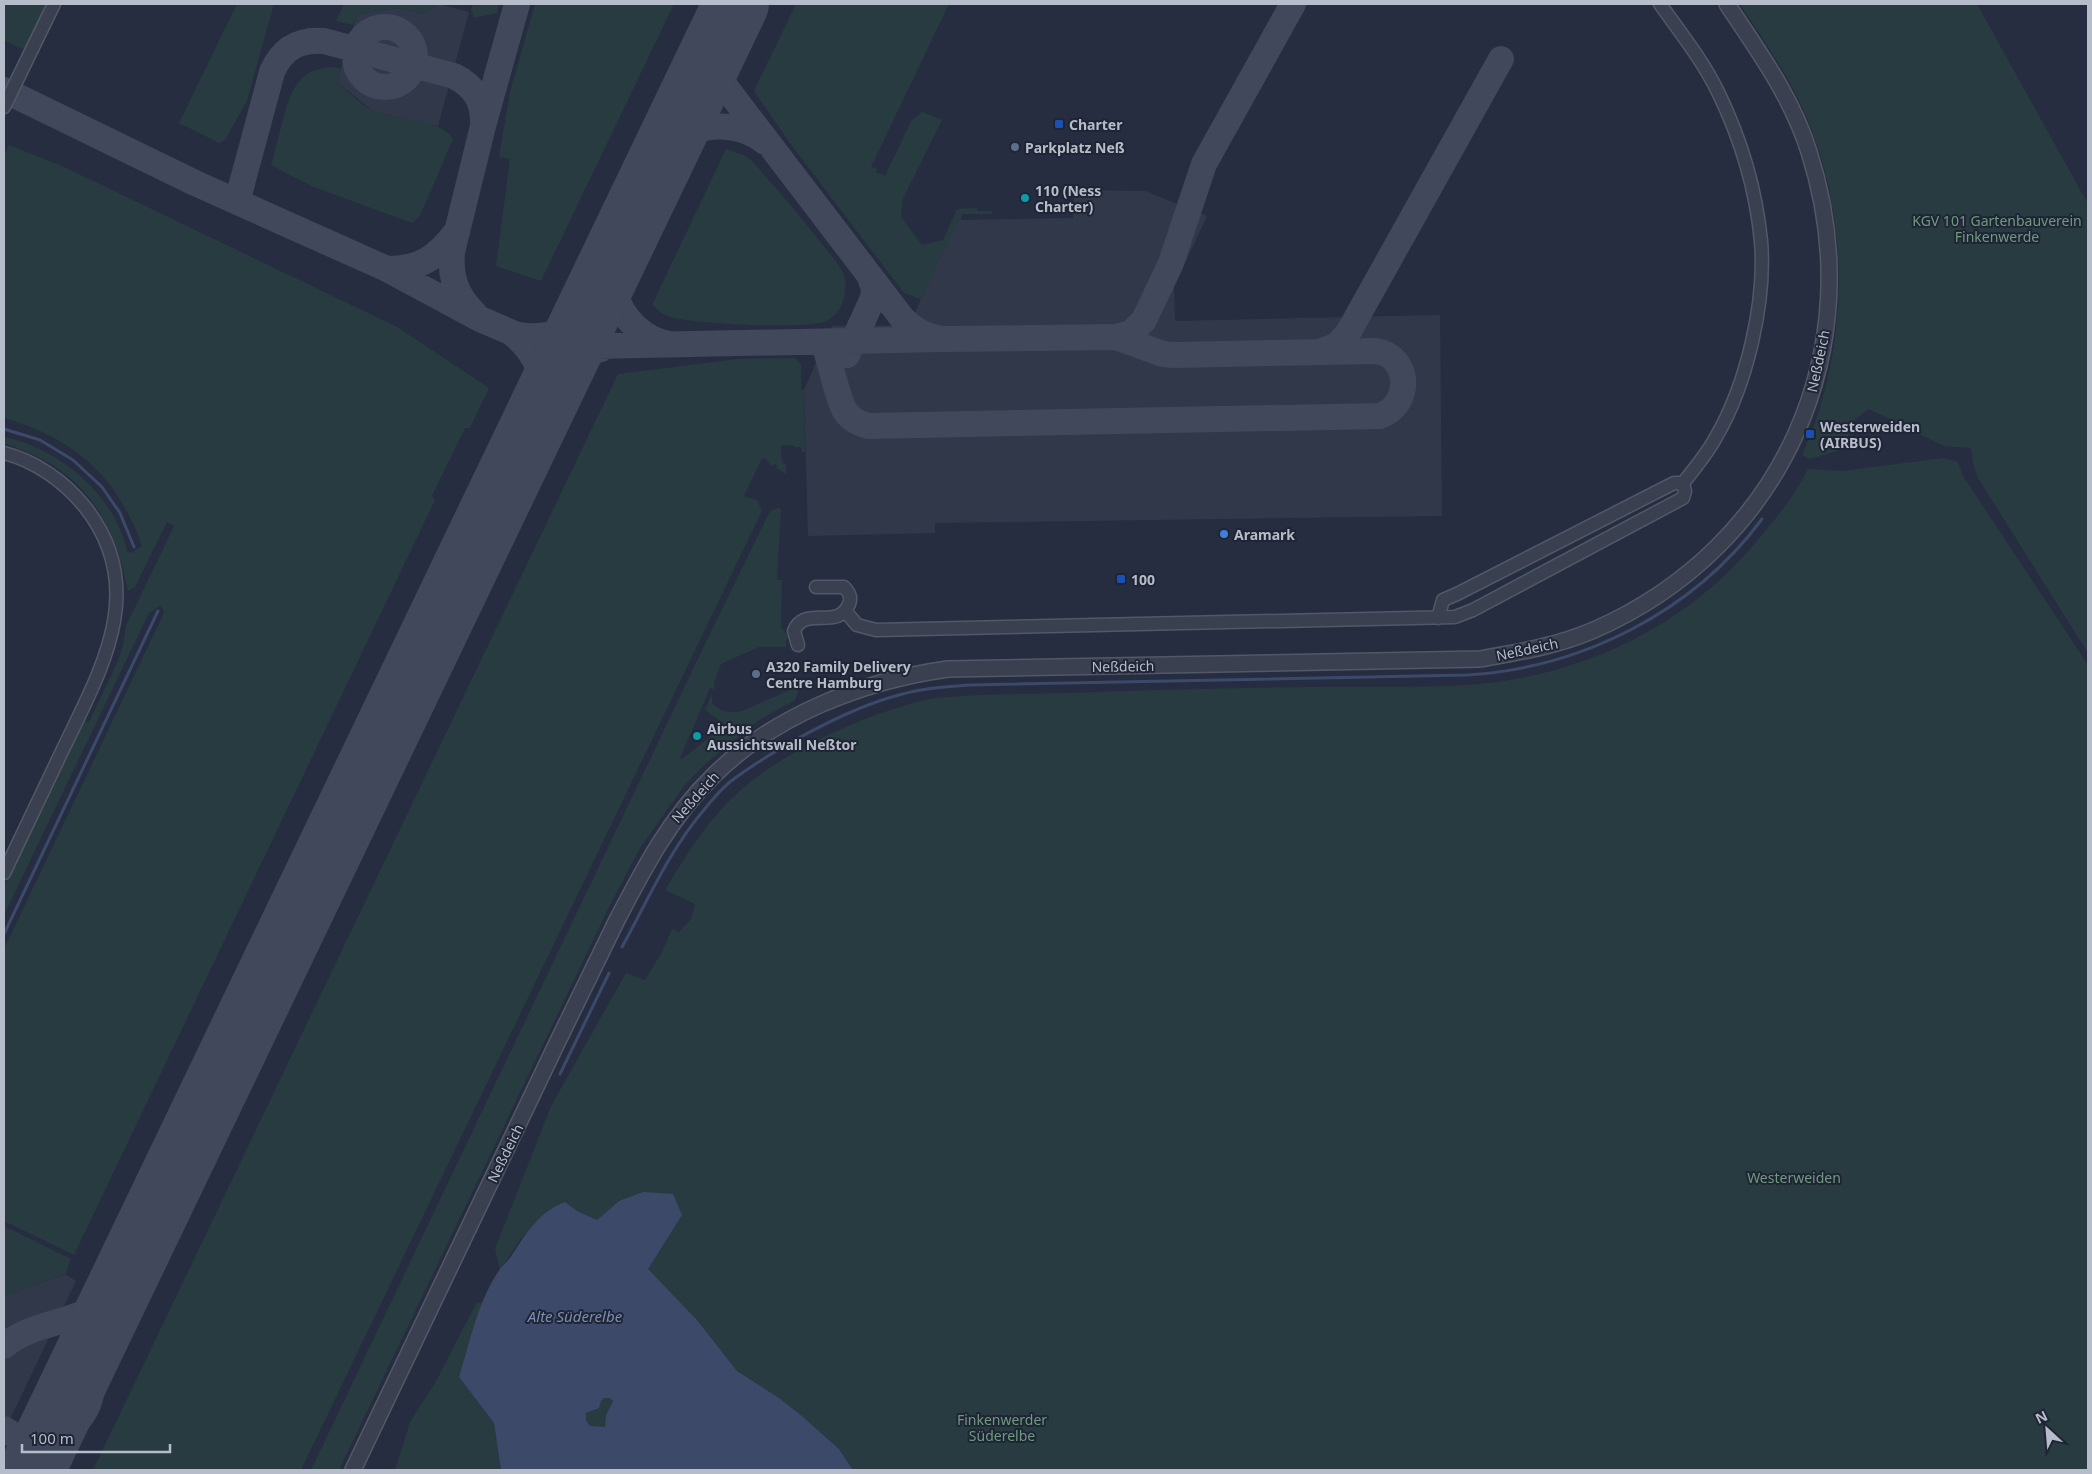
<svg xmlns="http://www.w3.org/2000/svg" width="2092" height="1474" font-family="'Noto Sans',sans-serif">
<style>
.airport{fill:#31384a}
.green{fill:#283b41}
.water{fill:#3c4969;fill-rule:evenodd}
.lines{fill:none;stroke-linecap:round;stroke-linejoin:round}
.stream{stroke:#3c4969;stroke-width:3}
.taxiway{stroke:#41485c;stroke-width:26}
.runway{stroke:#41485c;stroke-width:66}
.minor-casing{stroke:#525867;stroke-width:15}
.tertiary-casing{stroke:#525867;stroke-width:18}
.minor{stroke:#3a4050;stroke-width:12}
.tertiary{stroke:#3a4050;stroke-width:15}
.transit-dot{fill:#1a4fb4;stroke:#1f2535;stroke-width:2}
.service-dot{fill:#5c6f8a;stroke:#1f2535;stroke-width:2}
.culture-dot{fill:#0f9aa8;stroke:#1f2535;stroke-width:2}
.shop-dot{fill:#3f7fe0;stroke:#1f2535;stroke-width:2}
.labels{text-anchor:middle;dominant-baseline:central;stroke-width:4;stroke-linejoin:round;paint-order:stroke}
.poi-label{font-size:14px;font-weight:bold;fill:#b7bcca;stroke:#1f2535;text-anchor:start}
.park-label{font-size:14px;fill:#6e9b7e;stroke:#1f2535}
.street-label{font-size:14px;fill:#b7bcca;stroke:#1f2535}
.water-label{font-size:15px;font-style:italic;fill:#7e8eb2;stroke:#1f2535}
</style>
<rect width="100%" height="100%" fill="#262d40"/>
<!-- airport -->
<path class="airport" d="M439,4L469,12L438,126L374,112L337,82L357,14L400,8L422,14Z
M1074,190L1145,191L1207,216L1174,287L1175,321L1440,315L1442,516L935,523V533L808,536L804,390L832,326L910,325L921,299L958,220L1073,218Z
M65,1274L76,1281L4,1432V1296Z"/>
<!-- green -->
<path class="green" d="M4,4H47L25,50L4,40Z
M237,4H274L247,101L225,140L219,143L179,123Z
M344,4H439L422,14L399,8L357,14L353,25L336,21Z
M473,4H499L497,13L474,18L471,9Z
M535,4H674L541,281L496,266L510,159L499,157L510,92Z
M796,4H949L871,167L877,169L876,172L885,176L911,121L922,112L942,120L903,199L901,217L922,245L943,240L957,209L977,208V211H992V214H962L961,220L958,221L921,299L904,293L792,146L754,91Z
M1740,4H1977L2088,204V653L1978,478L1973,463L1971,448L1944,446L1869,409L1854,420L1845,444L1837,451L1810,459L1802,455C1850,350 1851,216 1804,111C1787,73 1763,39 1740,4Z
M331,67L341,68L337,82C347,90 362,106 374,111C394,120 442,118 453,139L420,216L412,223L311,186L271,165C275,150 279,135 283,120C291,91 297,70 331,67Z
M9,145L62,166L397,327L489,388L470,428H465L432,496L435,500L74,1255L4,1221V949L162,617L164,610L160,606L149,613L4,915V886L83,721L89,722L118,661L123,645L126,626L174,526L167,522L135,587L128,591C116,532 93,483 36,456C26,451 14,447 4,443V437C58,448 115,494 127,551L131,553L142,546C119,478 73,437 4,418V156Z
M726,149L746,156L753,162C777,189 800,216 822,244C830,254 842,266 845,279C847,295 842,314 826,321C805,330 694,324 670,317C663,315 657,310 652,305Z
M795,358L801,364V389L804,390L805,452H802L801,447H794L793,445L781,446L782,463L786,464V474L776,468L777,465L774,464L772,467L765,458L762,459L744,496L757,500L762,511L301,1470H93L618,374L738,359Z
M1943,458L1958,462L1963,476L2088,665V1470H853L839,1449L802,1416L779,1398L737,1371L697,1320L647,1269L682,1215L619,1201L597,1220L579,1212L565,1202C551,1207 530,1228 520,1240C513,1250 508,1260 500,1269L495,1249L551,1106L626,973L645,980L662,952L672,929L679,932L691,919L695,904L665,890C683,860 701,831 725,805C771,756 860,716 925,700C937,697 951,697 964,696C998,694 1033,694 1068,693C1148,690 1229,688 1309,687C1361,686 1414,688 1466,685C1575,678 1679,631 1751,548C1772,523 1794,498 1808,469L1842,471Z
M778,508L781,509L777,580H782L781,627L789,638L786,640V647H759L721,664L714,683L715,689L710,688L680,758L682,759L724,726L723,723L705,710L712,694V703C721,712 729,713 742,711L801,685L795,700L759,720L704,765L684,786L640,848L609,907L339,1470H311L705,644L770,511Z
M4,1226L71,1259L65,1274L4,1296Z
M477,1302L482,1303L459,1377L494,1423L501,1470H395L410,1422L435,1383Z
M604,1398H610L613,1401L606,1415L605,1428L590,1426L586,1420V1413Z"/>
<!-- water -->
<path class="water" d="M643,1192L673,1194L682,1215L648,1269L697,1320L737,1371L779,1398L802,1416L839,1449L853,1470H501L494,1423L459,1377C470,1342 478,1300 500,1269C503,1265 507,1262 510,1258C525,1235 538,1212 565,1202L579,1212L597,1220L619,1201ZM604,1398H610L613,1401L606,1415L605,1427L590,1426L586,1420V1413L599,1408L601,1401Z"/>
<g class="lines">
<!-- stream -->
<path class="stream" d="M4,429L40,440L73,460L102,487L120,513L134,547
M4,934L158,611
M622,947C647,902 669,851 703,811C711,801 721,789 731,781C774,749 848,708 899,695C922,688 946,687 970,685L1467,675C1582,668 1693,612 1762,519
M560,1074L609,973"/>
<!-- taxiway -->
<path class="taxiway" d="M355 57a30 30 0 1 1 60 0a30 30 0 1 1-60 0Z
M4,90L195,183L387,269L480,319L545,347L943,339C925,336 915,331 902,318L721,81L716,60L718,42
M666,149C674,144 683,136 693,132C716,122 746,126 765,142
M237,202L272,72C282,49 298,39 324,41L454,76C476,87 484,103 483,126
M613,259C614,271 614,283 616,295C622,319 645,340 669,344
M387,269C422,269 437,257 457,231
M474,313C456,295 450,277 452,252L483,126L517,4
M1116,337L1131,333L1144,320L1171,263L1204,164L1293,4
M823,342C831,362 836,395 845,411C851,420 859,423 868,426L1380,416C1413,404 1410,356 1376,351L1174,355L1163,354L1116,337L943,339
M1319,352L1336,346L1348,333L1501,59
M847,355L873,298L874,288L869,275
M556,379C569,366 582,354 601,349
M540,410C549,381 536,353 513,334C544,340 569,334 589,309
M4,1346C30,1323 69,1324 98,1306C108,1299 115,1290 123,1281
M4,1429C16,1438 29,1441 44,1439C69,1437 89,1414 92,1389C93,1379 90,1369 91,1358C92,1347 98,1335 102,1325"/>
<!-- runway -->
<path class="runway" d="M32,1470L736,4"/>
<defs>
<path id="minor" d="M1660,4C1680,32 1703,61 1718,92C1740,137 1756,190 1761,241C1766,302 1747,384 1716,437C1707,454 1695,468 1683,483
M4,107L54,4
M4,453C35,461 64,481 85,507C149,588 102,668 64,747C44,789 24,831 4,873
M845,611L857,625L876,630L1455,617L1473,610L1683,498L1685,491L1683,483H1674L1457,594L1443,600L1438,618
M798,645L794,631C796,626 799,622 804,620C819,614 841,625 849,604C852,597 849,592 844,587H816"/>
<path id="tertiary" d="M353,1470C421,1328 489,1185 557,1043C577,1002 597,961 617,920C644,868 670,818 713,776C775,715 862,681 948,669L1480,659C1519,652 1557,646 1594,630C1783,547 1872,348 1809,152C1792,97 1758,51 1727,4"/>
</defs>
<!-- minor casing -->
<use href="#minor" class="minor-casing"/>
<!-- tertiary casing -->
<use href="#tertiary" class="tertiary-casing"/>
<!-- minor -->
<use href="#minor" class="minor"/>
<!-- tertiary -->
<use href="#tertiary" class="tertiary"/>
</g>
<!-- markers -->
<g class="transit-dot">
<rect x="1054" y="119" width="10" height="10" rx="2.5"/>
<rect x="1805" y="429" width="10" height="10" rx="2.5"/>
<rect x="1116" y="574" width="10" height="10" rx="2.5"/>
</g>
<g class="service-dot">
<circle cx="1015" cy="147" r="5"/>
<circle cx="756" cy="674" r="5"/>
</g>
<g class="culture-dot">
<circle cx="1025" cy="198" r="5"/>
<circle cx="697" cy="736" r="5"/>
</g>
<circle class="shop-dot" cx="1224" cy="534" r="5"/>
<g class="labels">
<!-- poi labels -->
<g class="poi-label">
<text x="1069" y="124">Charter</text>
<text x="1025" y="147">Parkplatz Neß</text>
<text x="1035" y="190">110 (Ness<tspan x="1035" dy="16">Charter)</tspan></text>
<text x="1820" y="426">Westerweiden<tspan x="1820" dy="16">(AIRBUS)</tspan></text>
<text x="1234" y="534">Aramark</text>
<text x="1131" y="579">100</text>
<text x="766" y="666">A320 Family Delivery<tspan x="766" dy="16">Centre Hamburg</tspan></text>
<text x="707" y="728">Airbus<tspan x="707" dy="16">Aussichtswall Neßtor</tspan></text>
</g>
<!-- park labels -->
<g class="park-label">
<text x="1997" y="220">KGV 101 Gartenbauverein<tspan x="1997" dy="16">Finkenwerde</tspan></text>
<text x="1794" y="1177">Westerweiden</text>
<text x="1002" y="1419">Finkenwerder<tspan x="1002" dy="16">Süderelbe</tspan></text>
</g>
<!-- street labels -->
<g class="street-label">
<text transform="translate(1818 361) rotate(-78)">Neßdeich</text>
<text transform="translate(1527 649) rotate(-12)">Neßdeich</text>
<text transform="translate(1123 666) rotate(-1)">Neßdeich</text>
<text transform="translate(695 797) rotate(-48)">Neßdeich</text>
<text transform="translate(505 1153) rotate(-64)">Neßdeich</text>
</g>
<!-- water labels -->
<g class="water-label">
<text x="575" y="1316">Alte Süderelbe</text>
</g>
</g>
<!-- border -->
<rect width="2092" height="1474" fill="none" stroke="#b7bcca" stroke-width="10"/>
<!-- north arrow -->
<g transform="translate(2047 1429) rotate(334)" stroke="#1f2535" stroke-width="4" paint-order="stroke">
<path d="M0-4L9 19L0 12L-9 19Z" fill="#b7bcca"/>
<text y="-8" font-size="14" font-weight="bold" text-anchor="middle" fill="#b7bcca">N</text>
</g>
<!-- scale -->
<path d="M22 1444v8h148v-8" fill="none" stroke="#b7bcca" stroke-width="2.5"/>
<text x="30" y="1444" font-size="15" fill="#b7bcca" stroke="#1f2535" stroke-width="4" paint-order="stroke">100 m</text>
</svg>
